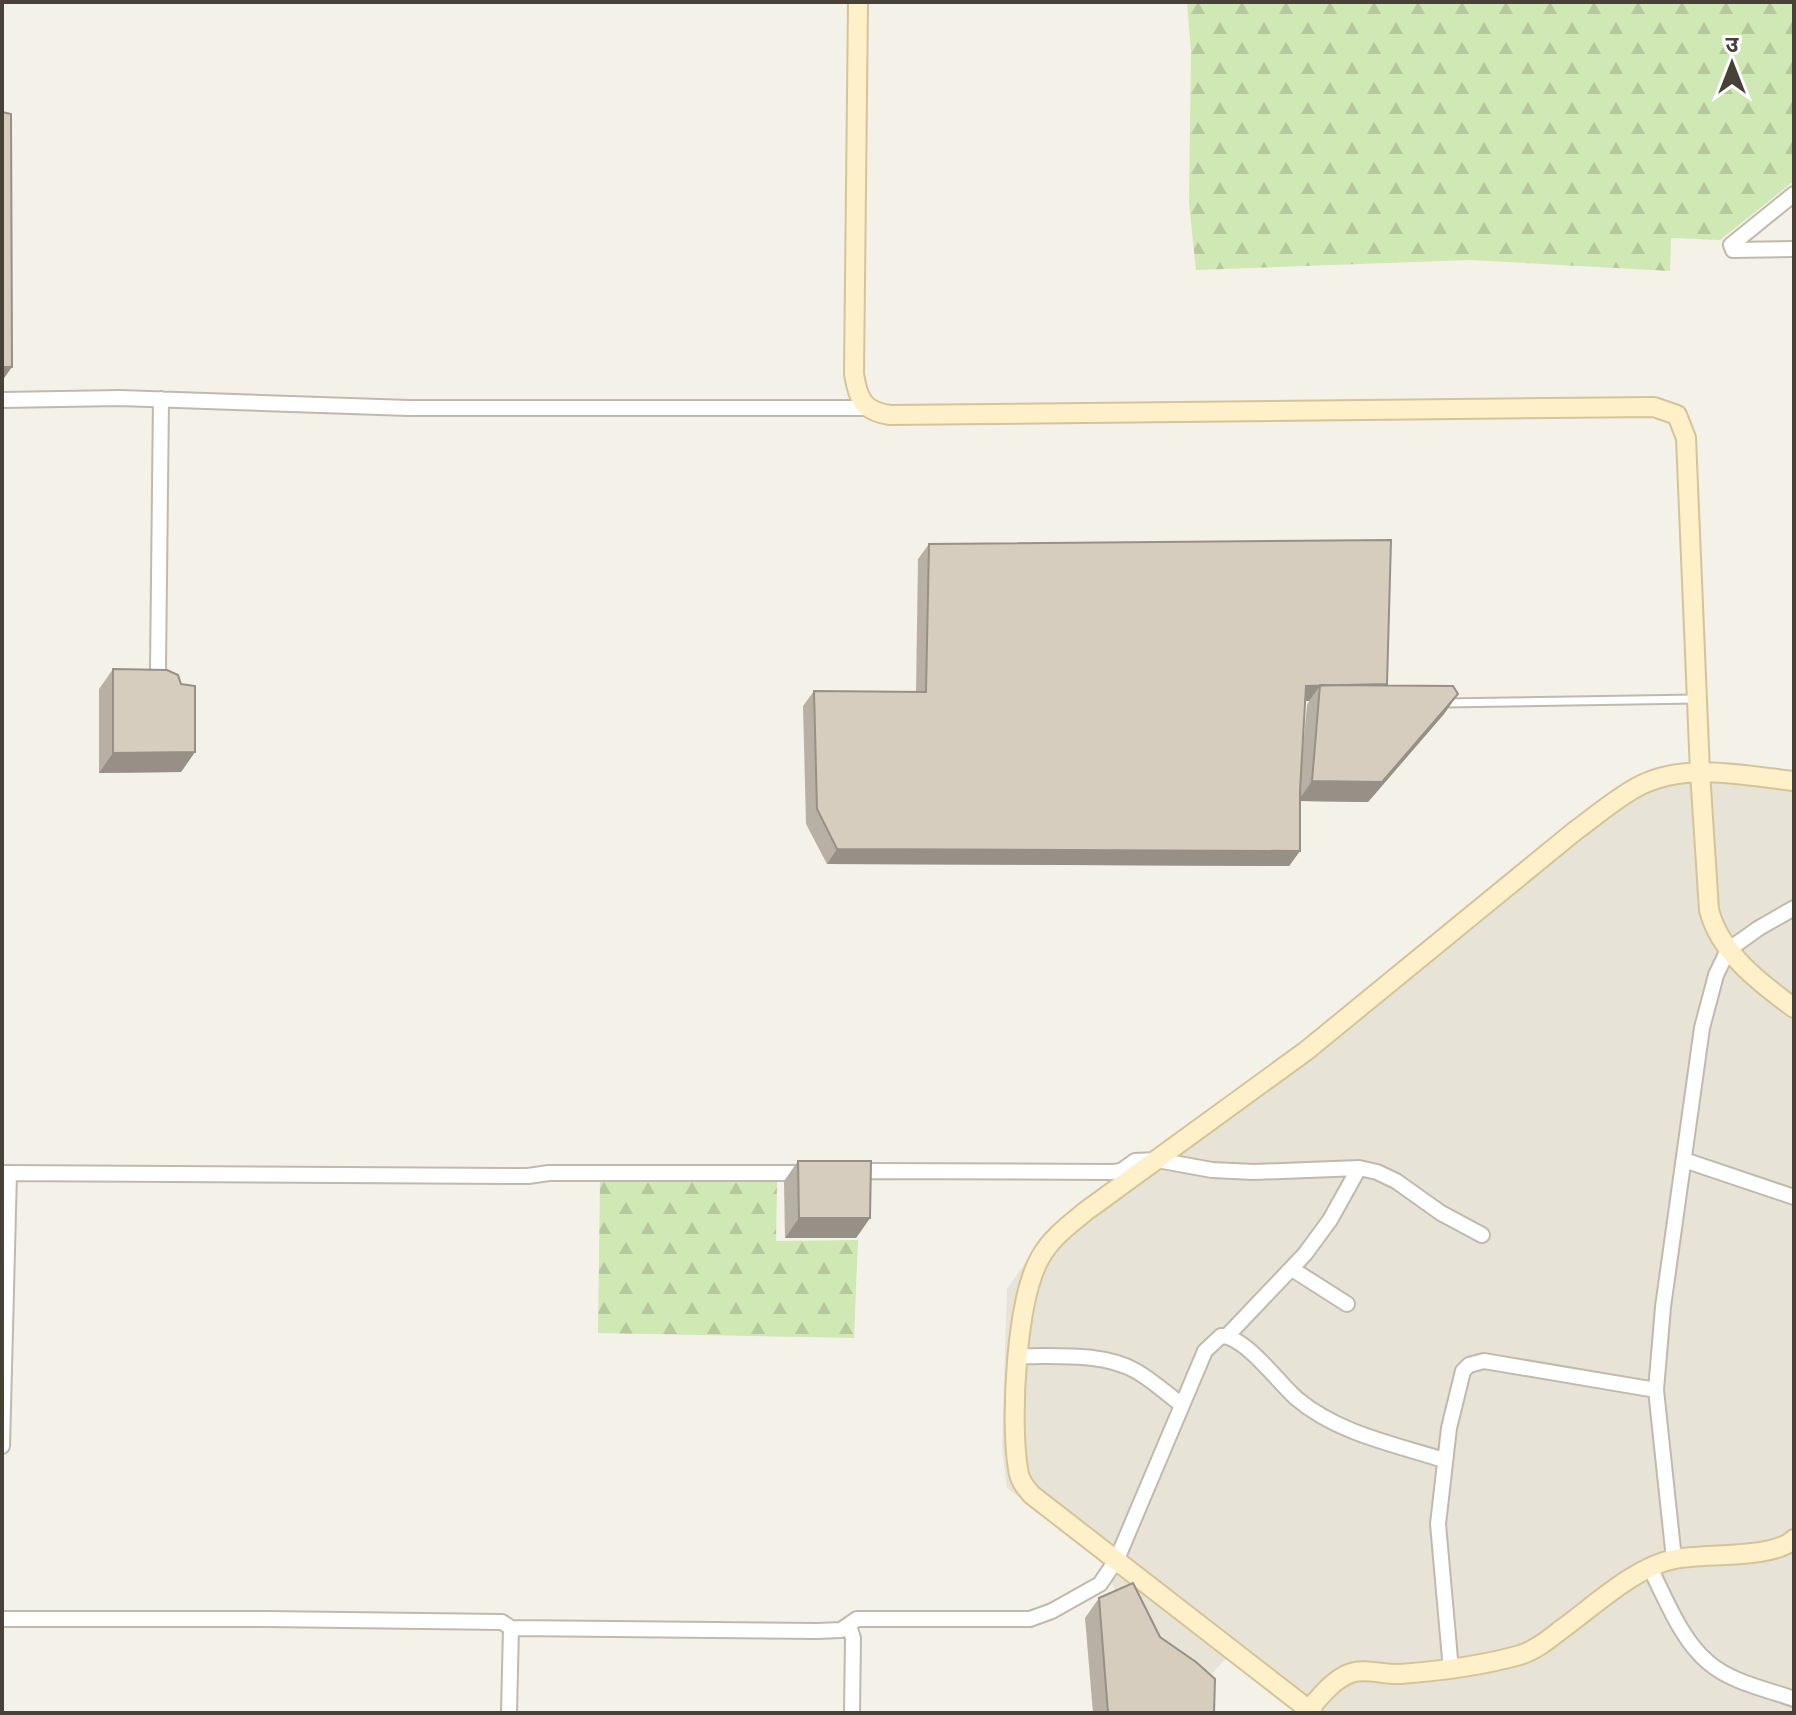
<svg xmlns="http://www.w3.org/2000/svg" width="1796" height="1715" font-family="Overpass,'Noto Sans Devanagari',sans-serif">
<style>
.residential{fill:#e8e3d7}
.forest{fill:url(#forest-firs)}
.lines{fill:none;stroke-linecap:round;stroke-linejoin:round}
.lane-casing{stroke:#c0b9ac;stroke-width:11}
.street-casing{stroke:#c0b9ac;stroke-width:18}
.secondary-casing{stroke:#d3c499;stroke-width:22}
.lane{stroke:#fff;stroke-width:7}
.street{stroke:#fff;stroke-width:14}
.secondary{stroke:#fef1ca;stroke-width:18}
.wall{fill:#b8b0a4;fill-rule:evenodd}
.shaded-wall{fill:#969086}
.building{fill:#d6cdbf;stroke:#969086;stroke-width:2}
</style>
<defs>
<pattern id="forest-firs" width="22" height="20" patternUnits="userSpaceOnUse" patternTransform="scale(2)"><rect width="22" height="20" fill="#d0e8b3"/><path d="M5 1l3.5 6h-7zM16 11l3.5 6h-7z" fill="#b4c89b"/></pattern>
</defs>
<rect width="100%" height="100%" fill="#f4f1e9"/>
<!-- residential -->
<path class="residential" d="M1658,779L1794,780V1713H1306L1229,1655L1199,1688L1147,1652L1099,1558L1007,1488L1002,1448L1007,1289L1043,1237Z"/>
<!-- forest -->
<path class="forest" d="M1187,2H1794V181L1720,240L1671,238L1670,271L1470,260L1196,270L1189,203L1191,51Z
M600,1182H777L776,1241L858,1240L854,1338L598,1333Z"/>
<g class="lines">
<defs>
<path id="lane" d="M1444,703L1696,699"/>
<path id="street" d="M1794,194L1731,245L1733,250L1794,249
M2,400L120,398L409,408H866
M161,686L158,668L161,399
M1684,1160L1794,1197
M2,1173L528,1176L549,1173H806
M855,1175L860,1171L1113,1172L1121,1171L1135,1161L1157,1160L1212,1170L1254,1172L1359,1168L1377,1172L1396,1181L1441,1213L1482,1235
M1292,1269L1347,1304
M1227,1336L1305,1254L1330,1220L1359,1168
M1018,1356C1056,1357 1102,1352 1136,1371C1152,1380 1167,1394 1182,1405
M2,1446L9,1173
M1674,1559L1656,1390L1663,1307L1702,1028L1716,975L1728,950L1759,928L1794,908
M1650,1568C1666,1599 1681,1640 1709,1663C1731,1682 1766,1689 1794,1699
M2,1619H266L502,1622L511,1628L817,1631L841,1630L857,1619H1030L1052,1611L1100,1584L1117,1559L1205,1351L1221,1336C1245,1336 1278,1382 1296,1398C1337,1433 1393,1444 1444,1460
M849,1626L853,1638L852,1713
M1451,1670L1438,1524L1449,1428L1463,1371L1469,1365L1484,1361L1656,1390
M509,1713L511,1628"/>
<path id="secondary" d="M858,2L854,374C858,399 863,411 890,415L1654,407L1677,415L1686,438L1700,772L1709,910C1720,953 1760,983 1794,1008
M1306,1713C1318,1699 1333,1679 1351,1673C1366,1668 1384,1675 1400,1674C1441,1671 1481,1666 1520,1655C1536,1650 1549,1639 1562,1629C1594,1606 1636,1566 1675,1559C1705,1553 1774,1559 1794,1539
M1313,1713L1032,1495C1025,1487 1019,1480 1018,1469C1010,1420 1016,1301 1040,1258C1051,1238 1069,1225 1086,1211L1306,1051L1575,831C1596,816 1617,797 1641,785C1688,762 1745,776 1794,781"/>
</defs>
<!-- lane casing -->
<use href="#lane" class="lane-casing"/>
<!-- street casing -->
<use href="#street" class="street-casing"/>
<!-- secondary casing -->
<use href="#secondary" class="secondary-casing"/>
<!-- lane -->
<use href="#lane" class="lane"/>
<!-- street -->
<use href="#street" class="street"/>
<!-- secondary -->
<use href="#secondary" class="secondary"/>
</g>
<!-- wall -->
<path class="wall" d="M929,544L1386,685L1458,694L1444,714L1368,802L1300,801V851L1289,866L827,864L806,824L803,706L814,691L916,692L918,559ZM1305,701H1309L1307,705L1301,769Z
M113,669L195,752L181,772L99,773V689Z
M798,1161L870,1218L856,1238H785L784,1181Z
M1099,1598L1160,1637L1214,1713H1093L1085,1618Z"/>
<!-- shaded-wall -->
<path class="shaded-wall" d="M2,367H12L2,381Z
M1306,686H1320L1309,701H1295Z
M1458,694L1444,714L1368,802L1298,801L1312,781Z
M195,752L181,772L99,773L113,753Z
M837,849L1300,851L1289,866L827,864Z
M799,1218H870L856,1238H785Z"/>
<!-- building -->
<path class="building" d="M2,112L11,114L12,367H2Z
M1391,540L1387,684L1306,686L1300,791V851L837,849L817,809L814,691L926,692L929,544Z
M113,669L167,670L178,675L181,684L195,686V752L113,753Z
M1320,685L1453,686L1458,694L1382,782L1312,781Z
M798,1161H871L870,1218H799Z
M1133,1583L1160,1637L1196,1662L1215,1679L1214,1713H1108L1099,1598Z"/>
<!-- border -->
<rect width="1796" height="1715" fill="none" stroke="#484137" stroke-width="8"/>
<!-- north arrow -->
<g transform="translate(1732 64)" stroke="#ffffff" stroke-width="6" paint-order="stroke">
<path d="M0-6L14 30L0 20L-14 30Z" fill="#484137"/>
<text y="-12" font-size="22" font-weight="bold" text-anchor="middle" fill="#484137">उ</text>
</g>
</svg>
